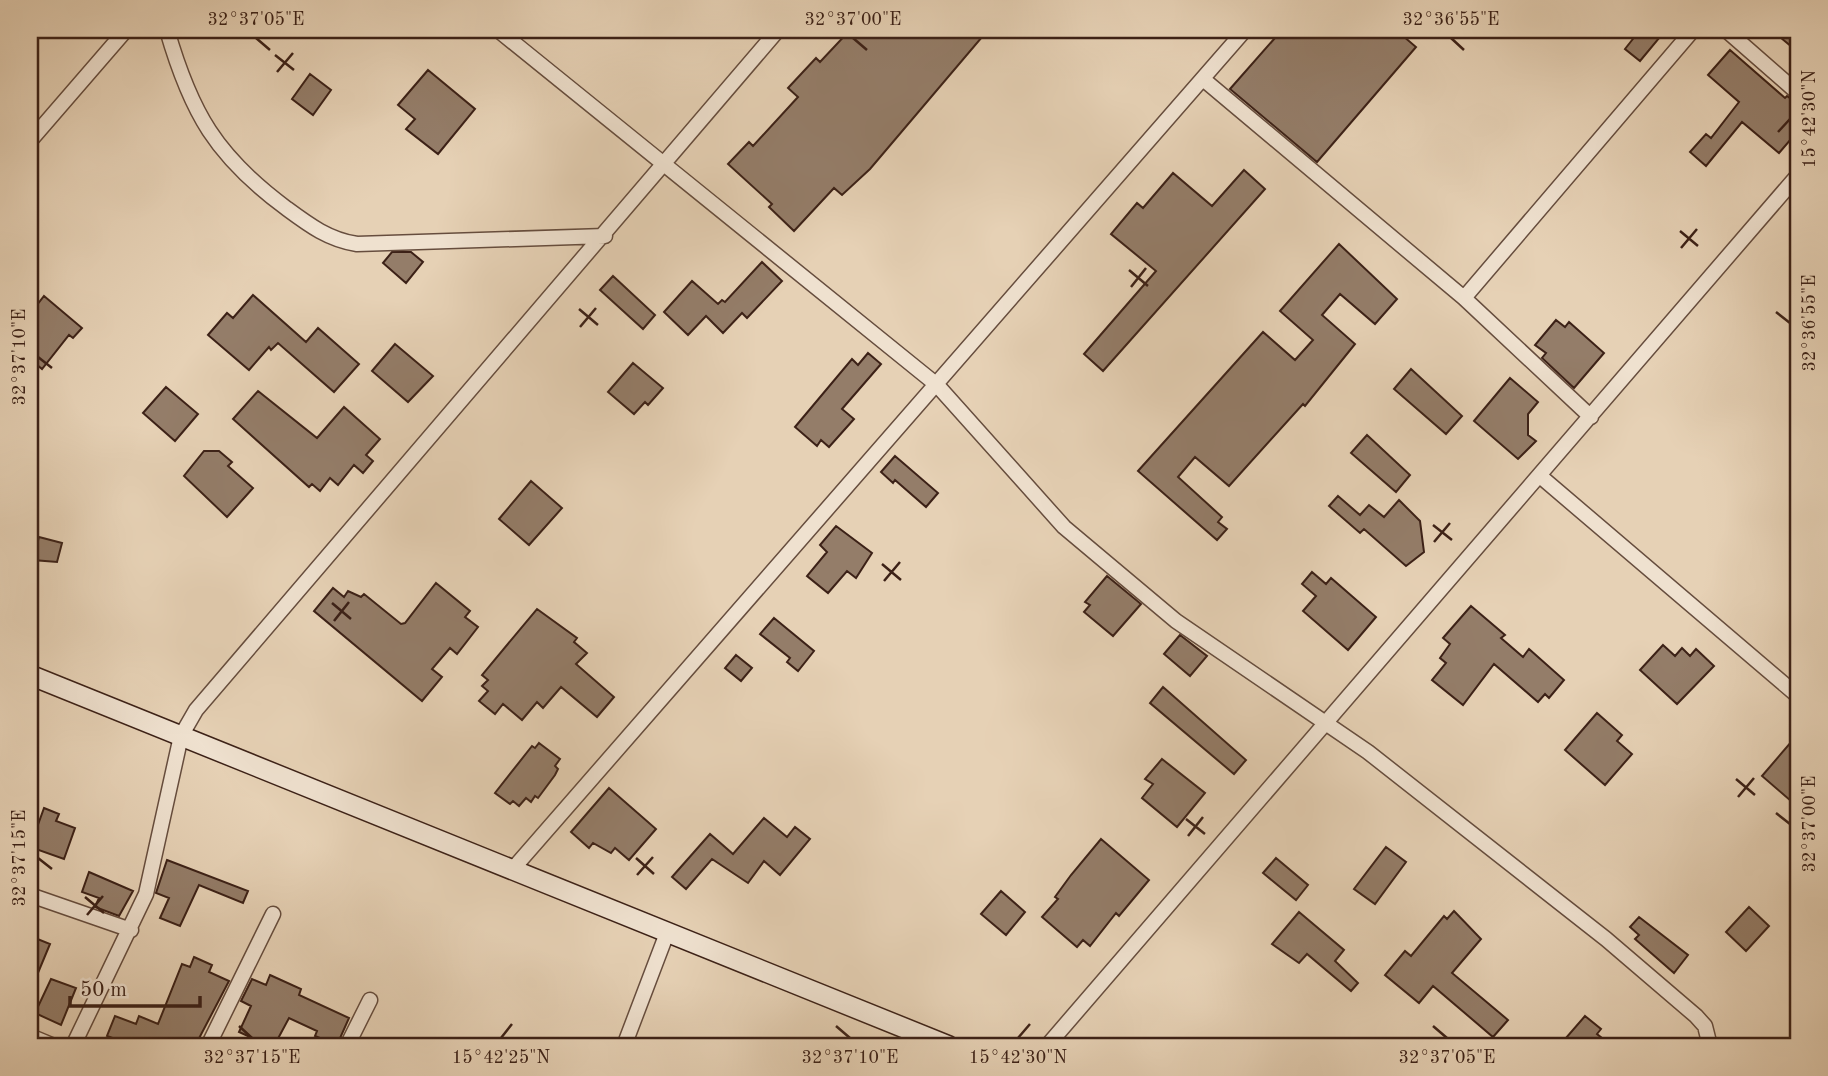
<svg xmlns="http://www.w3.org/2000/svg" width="1828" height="1076" font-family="'Old Standard TT',serif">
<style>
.building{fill:#947d69;stroke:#3c2117;stroke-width:2}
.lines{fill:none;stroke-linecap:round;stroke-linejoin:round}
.street-casing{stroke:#664d3e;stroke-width:17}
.secondary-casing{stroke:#3c2117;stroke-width:22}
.street{stroke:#efe1cf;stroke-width:14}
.secondary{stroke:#efe1cf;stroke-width:19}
.ticks{fill:none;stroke:#3c2117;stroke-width:2.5}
.neatline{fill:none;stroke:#3c2117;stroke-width:2.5}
.ticks-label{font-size:18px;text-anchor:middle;fill:#3c2117}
</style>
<rect width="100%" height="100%" fill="#e6d1b5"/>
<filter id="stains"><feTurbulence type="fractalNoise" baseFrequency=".00286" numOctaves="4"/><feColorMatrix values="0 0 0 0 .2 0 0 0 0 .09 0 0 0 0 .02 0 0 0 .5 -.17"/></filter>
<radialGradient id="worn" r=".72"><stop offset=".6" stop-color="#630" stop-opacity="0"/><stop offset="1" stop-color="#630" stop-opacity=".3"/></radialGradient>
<!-- building -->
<path class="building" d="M850,30H988L870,169L842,195L834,188L794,231L769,207L772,204L728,164L749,142L753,146L798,97L788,88L816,58L820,62Z
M1282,30H1396L1416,47L1317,162L1230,89Z
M1640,30H1651L1660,37L1640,61L1625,49Z
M1788,30H1798V39L1792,47L1781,38Z
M1730,50L1785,98L1787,96L1798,104V131L1779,153L1742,122L1706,166L1690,152L1706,134L1711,138L1739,102L1708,75Z
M428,70L475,109L438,154L406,129L415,119L398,105Z
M310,74L331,90L313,115L292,99Z
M1244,170L1265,189L1103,371L1084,354L1156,271L1111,234L1137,203L1143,208L1173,173L1212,206Z
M1339,244L1397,299L1375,324L1340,294L1322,315L1355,344L1305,406L1303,404L1229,486L1195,457L1178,477L1222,517L1218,522L1227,529L1217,540L1138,471L1263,332L1295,360L1313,340L1280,311Z
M392,252H411L423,262L406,283L383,263Z
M762,262L782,281L747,318L742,313L723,333L706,316L688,335L664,312L692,281L718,304L722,300L725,302Z
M613,276L655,315L643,329L600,290Z
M253,295L306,342L318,328L359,364L334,392L278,343L271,350L269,347L249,370L208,335L227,313L233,318Z
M44,296L82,328L73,338L69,335L42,369L30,359V314Z
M1556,320L1565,327L1569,322L1604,353L1574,388L1542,358L1546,353L1535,345Z
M395,344L433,376L408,402L372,371Z
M868,353L881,364L842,409L854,419L829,447L821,440L817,446L795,427L852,359L858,365Z
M633,363L663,388L648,405L645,402L634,414L608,392Z
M1411,369L1462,416L1446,434L1394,389Z
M1510,378L1538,402L1528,414V435L1536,441L1518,459L1474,421Z
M166,387L198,414L175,441L143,413Z
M258,391L317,438L344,407L380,439L366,455L373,461L363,473L354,465L338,485L330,478L320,491L312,484L309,487L233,419Z
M1367,435L1410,475L1396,492L1351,453Z
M204,451H219L232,462L228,466L253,488L227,517L184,476Z
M895,456L938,493L926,507L895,480L893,483L881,472Z
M531,481L562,508L529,545L499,519Z
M1338,496L1360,515L1369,505L1384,517L1399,500L1420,521L1424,552L1406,566L1364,529L1360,533L1329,506Z
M836,526L872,553L856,578L847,571L828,593L807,576L827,552L820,545Z
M39,537L62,543L57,562L33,560Z
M1312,572L1326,584L1331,578L1376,617L1348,650L1303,611L1316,596L1302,584Z
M1107,576L1141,604L1113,636L1084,612L1090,605L1085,602Z
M436,583L470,611L465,617L478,627L457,654L450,648L432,669L442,677L422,701L314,611L333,588L344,597L348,591L361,597L364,594L401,624L405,623Z
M1471,606L1505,635L1501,638L1523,657L1529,649L1564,680L1549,698L1545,694L1538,702L1494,664L1463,705L1432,680L1446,663L1440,658L1450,644L1443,638Z
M537,609L577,638L574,642L587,653L576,664L614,697L597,717L561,687L543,708L537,702L522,720L503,704L495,714L479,701L488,691L482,686L488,680L482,675Z
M774,618L814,651L798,671L787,662L790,658L760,634Z
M1180,635L1207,656L1190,676L1164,654Z
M1663,645L1675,656L1682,648L1690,656L1696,649L1714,666L1677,704L1640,670Z
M736,655L752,668L741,681L725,668Z
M1163,687L1246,760L1234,774L1150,703Z
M1597,713L1622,735L1617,741L1632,754L1605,785L1565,750Z
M1798,734V807L1762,776Z
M539,743L560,759L555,766L558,769L555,775L538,798L535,796L531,802L526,798L519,806L513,801L510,804L495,793L532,746L535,748Z
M1162,759L1205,793L1177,827L1142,798L1153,784L1145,779Z
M609,788L656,829L629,860L615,848L611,853L593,843L589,848L571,832Z
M44,808L59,814L56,821L75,828L64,859L30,847Z
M764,818L787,837L795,827L810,839L780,875L764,861L748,883L712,859L686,889L672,877L710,834L733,854Z
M1101,839L1149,880L1119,916L1116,913L1090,946L1083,940L1077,947L1042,917L1058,899L1055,897L1071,875Z
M1386,847L1406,862L1375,904L1354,889Z
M1276,858L1308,885L1296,900L1263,873Z
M167,860L248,891L243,903L199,885L180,926L160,918L169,898L156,893Z
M89,872L133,891L119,916L95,907L99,898L82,892Z
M1001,891L1025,912L1006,935L981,914Z
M1749,907L1769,926L1746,951L1726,932Z
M1454,911L1481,939L1452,973L1508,1020L1493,1037L1433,986L1419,1003L1385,975L1405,951L1411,956L1444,916L1447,919Z
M1299,912L1344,950L1335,961L1358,983L1351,991L1307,954L1299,963L1272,944Z
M1639,917L1688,955L1674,973L1635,939L1639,935L1630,927Z
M30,936L50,944L30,992Z
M194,957L212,965L209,972L229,981L195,1046H110L113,1038L107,1036L115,1016L136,1024L139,1016L158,1024L182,964L190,967Z
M270,975L301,989L299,995L349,1018L337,1045L315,1036L317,1031L289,1018L274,1046H243L248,1036L239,1032L251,1006L241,1001L252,979L266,985Z
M51,979L76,988L61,1025L35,1013Z
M1585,1016L1601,1029L1597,1034L1612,1046H1559Z"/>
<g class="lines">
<defs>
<path id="street" d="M167,30C191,113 216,156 286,208C309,225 329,240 357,244L605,236
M498,30L937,385L1064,527L1176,621L1368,752L1606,939L1696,1016L1705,1026L1710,1046
M1726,30L1798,93
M1203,79L1464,298L1591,417
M30,141L126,30
M1464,298L1693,30
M1540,476L1798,696
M512,870L1245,30
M30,895L131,930
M30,1036L54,1046
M73,1046L146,894L181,736L196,710L778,30
M208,1046L273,914
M347,1046L370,1000
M624,1046L667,933
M1047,1046L1798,175"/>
<path id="secondary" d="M30,675L949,1046"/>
</defs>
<!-- street casing -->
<use href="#street" class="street-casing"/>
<!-- secondary casing -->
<use href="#secondary" class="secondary-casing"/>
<!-- street -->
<use href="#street" class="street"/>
<!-- secondary -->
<use href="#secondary" class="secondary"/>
</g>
<!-- ticks -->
<path class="ticks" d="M256,38L270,50M853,38L867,50M1451,38L1464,50M275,55L294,70M277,72L293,53M1778,132L1790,119M1680,231L1698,246M1681,248L1697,229M1129,270L1148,286M1131,287L1146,268M579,309L598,325M1776,312L1790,323M580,327L596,308M38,357L52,368M1433,525L1452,540M1434,542L1450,523M882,564L901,580M884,581L900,562M332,603L351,619M334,621L349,602M1736,779L1755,795M1738,797L1754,778M1776,813L1790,824M1186,819L1205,834M1188,836L1203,817M38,858L52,869M636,858L654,874M637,875L653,857M85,897L104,913M87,915L103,896M239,1026L252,1038M836,1026L850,1038M1433,1026L1447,1038M501,1038L512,1024M1018,1038L1030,1024"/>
<!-- margin -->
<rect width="1828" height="1076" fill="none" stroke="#e6d1b5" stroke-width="77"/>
<!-- scale -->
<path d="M70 996v10h130v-10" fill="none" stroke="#3c2117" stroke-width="3.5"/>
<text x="80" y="996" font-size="21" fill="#3c2117" stroke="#efe1cf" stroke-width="5" paint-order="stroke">50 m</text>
<rect x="38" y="38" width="1752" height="1000" class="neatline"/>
<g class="ticks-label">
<text x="256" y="25">32°37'05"E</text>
<text x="853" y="25">32°37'00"E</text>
<text x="1451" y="25">32°36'55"E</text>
<text transform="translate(1809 119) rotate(-90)" y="6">15°42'30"N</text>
<text transform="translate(1809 323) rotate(-90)" y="6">32°36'55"E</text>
<text transform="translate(19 357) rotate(-90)" y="6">32°37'10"E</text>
<text transform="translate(1809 824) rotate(-90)" y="6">32°37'00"E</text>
<text transform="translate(19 858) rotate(-90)" y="6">32°37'15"E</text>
<text x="252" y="1063">32°37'15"E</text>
<text x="501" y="1063">15°42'25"N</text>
<text x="850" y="1063">32°37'10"E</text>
<text x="1018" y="1063">15°42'30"N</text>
<text x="1447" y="1063">32°37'05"E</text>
</g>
<rect width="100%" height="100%" filter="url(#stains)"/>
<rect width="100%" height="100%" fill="url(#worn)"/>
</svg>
